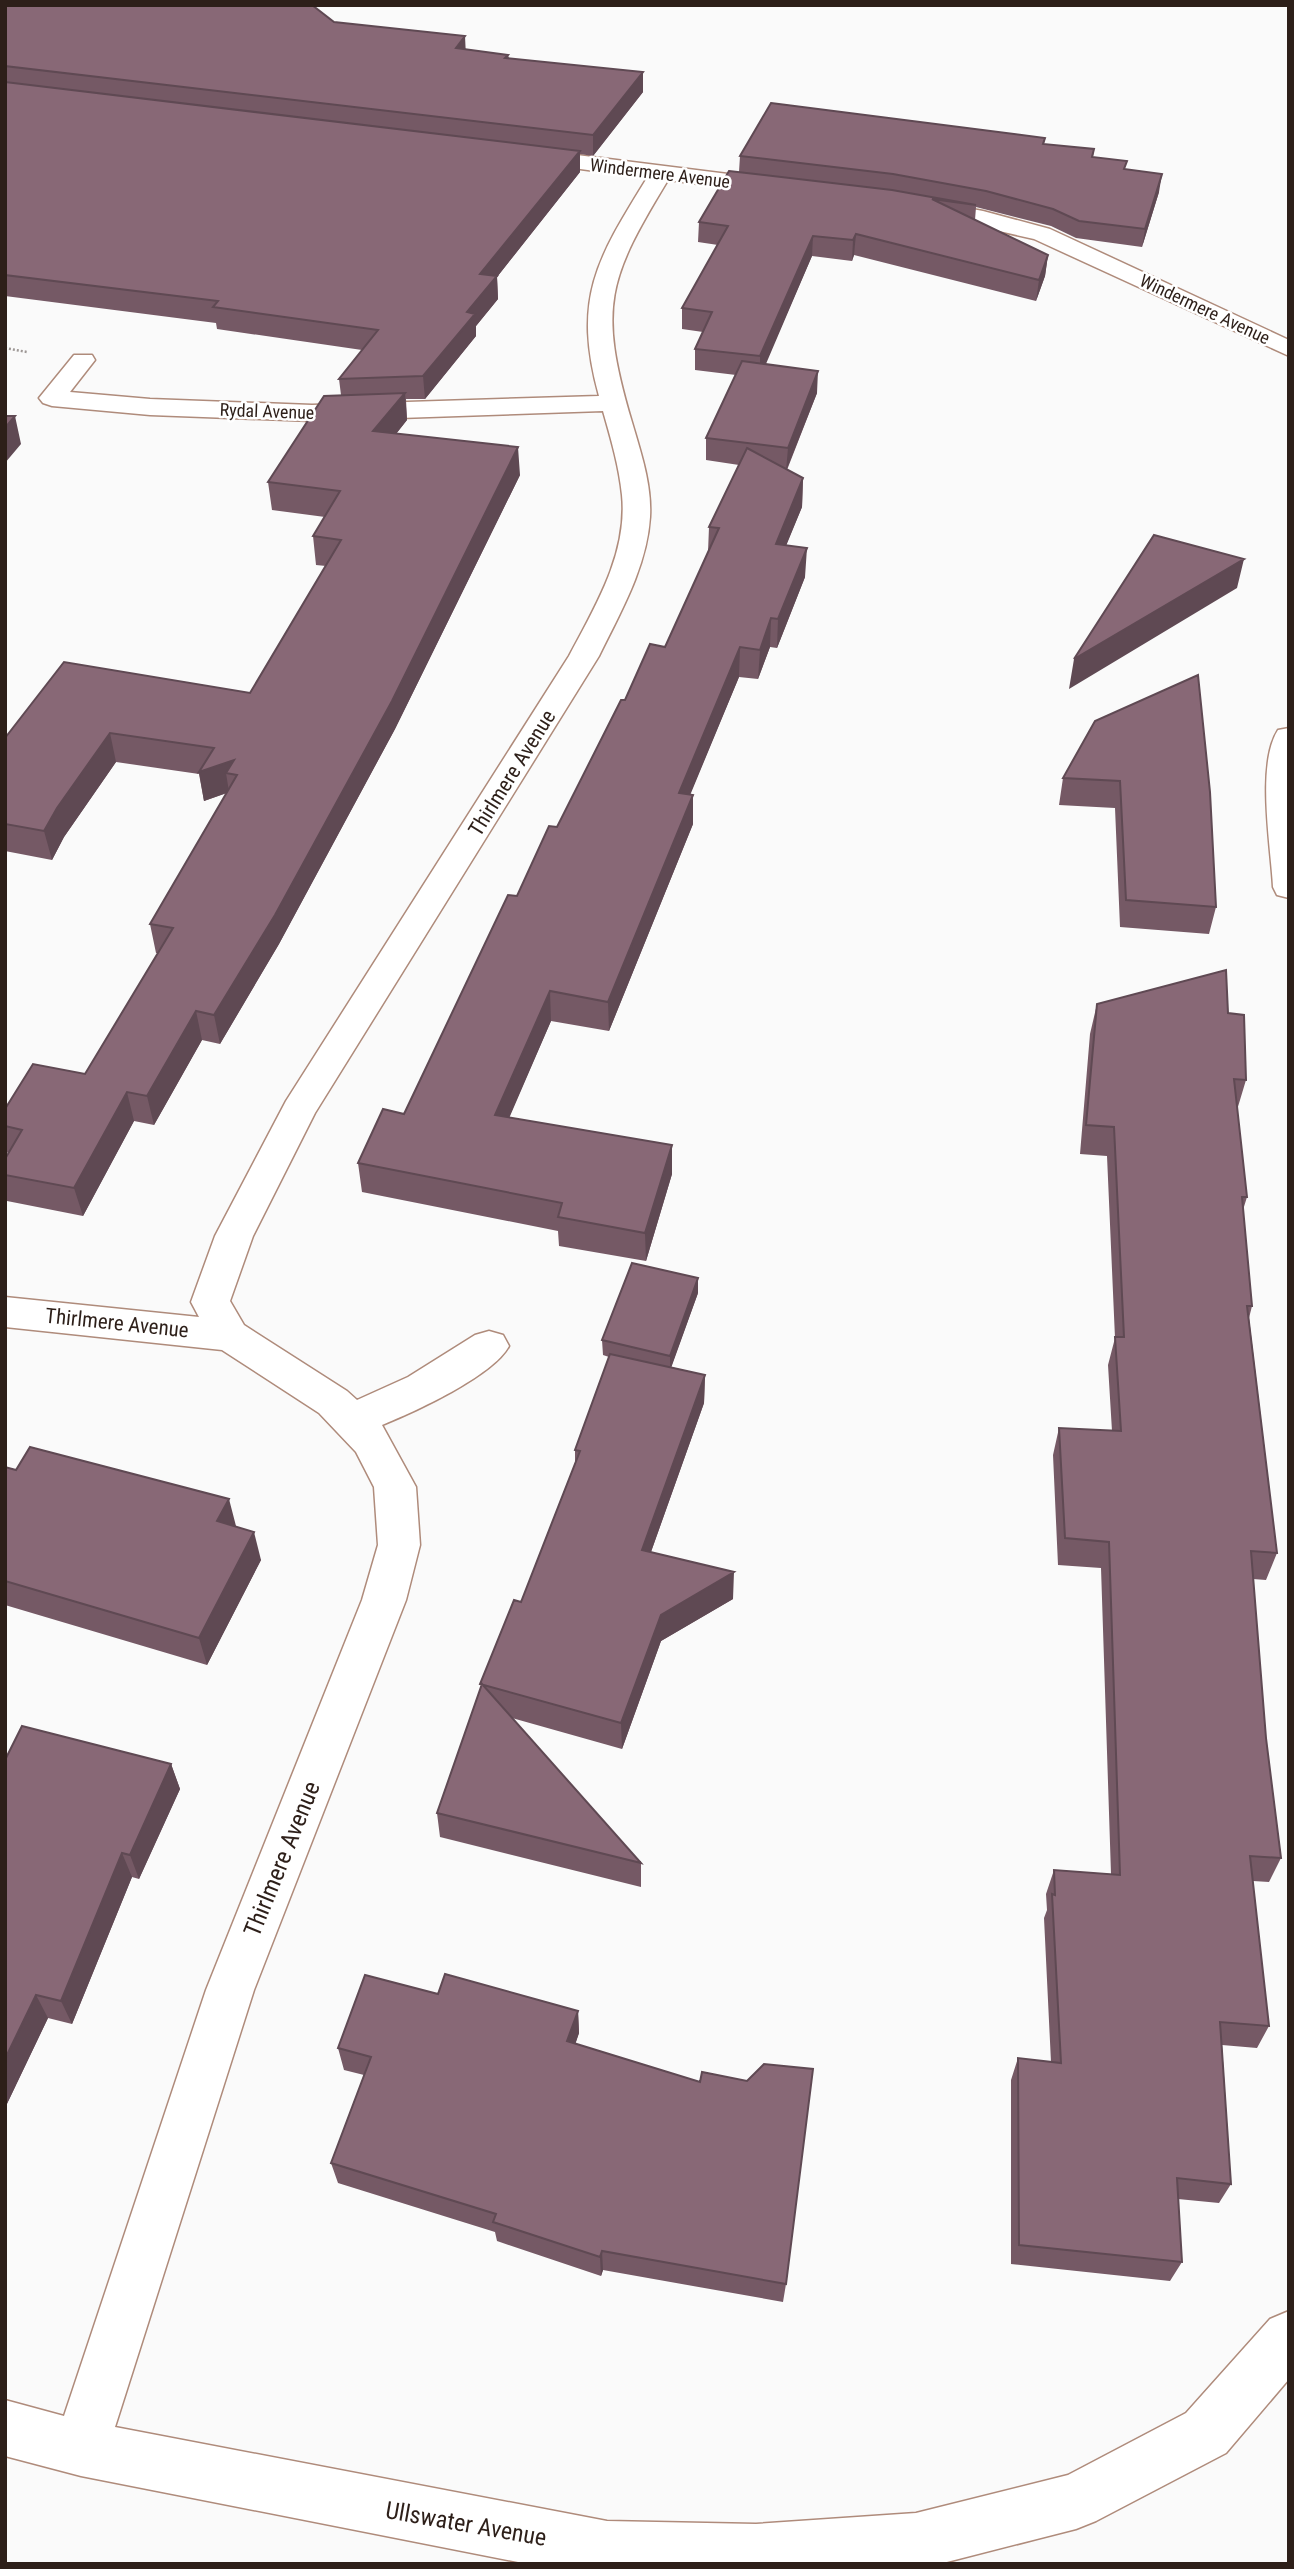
<svg xmlns="http://www.w3.org/2000/svg" width="1294" height="2569" font-family="'Roboto Condensed',sans-serif">
<style>
.lines{fill:none;stroke-linecap:round;stroke-linejoin:round}
.minor-casing{stroke:#af8b7b;stroke-width:3}
.path{stroke:#9e9896;stroke-width:2.5;stroke-dasharray:2 2;stroke-linecap:butt}
.minor{fill:#fff;fill-rule:evenodd}
.wall{fill:#755965}
.shaded-wall{fill:#5f4953}
.building{fill:#886876;stroke:#5f4953;stroke-width:2}
.labels{text-anchor:middle;dominant-baseline:central;stroke-width:5;stroke-linejoin:round;paint-order:stroke}
.far-street-label{font-size:18px;fill:#2d1f19;stroke:#fff}
.street-label{font-size:21px;fill:#2d1f19;stroke:#fff}
.near-street-label{font-size:24px;fill:#2d1f19;stroke:#fff}
</style>
<rect width="100%" height="100%" fill="#fafafa"/>
<g class="lines">
<defs>
<path id="minor" d="M529,149L775,180L786,187L775,194L668,180C608,279 598,306 631,419C640,450 652,484 650,517C647,567 620,613 599,656L315,1113L253,1236L230,1301L244,1325L347,1391L357,1400L408,1377L475,1335L489,1331L503,1335L509,1346C493,1376 414,1412 382,1425L416,1487L420,1545L406,1600L254,1990L115,2427L607,2521L756,2524L916,2513L1068,2475L1186,2413L1270,2319L1289,2311V2379L1226,2453L1096,2521L1076,2529L939,2564H528L81,2476L5,2456V2400L64,2416L206,1990L362,1600L378,1545L374,1487L356,1452L319,1413L222,1350L5,1327V1297L199,1317L191,1302L215,1236L286,1101L569,656C595,607 628,553 622,495C619,466 611,439 603,411L312,421L150,415L52,406L43,403L39,398L74,355H92L95,360L70,392L150,399L312,405L599,396C572,298 597,259 647,178L521,161L518,156Z
M924,200L983,211L1050,229L1289,340V356L1034,239L916,212L913,207Z
M1289,728V898L1277,895L1273,887C1271,847 1256,764 1278,730Z"/>
</defs>
<!-- minor casing -->
<use href="#minor" class="minor-casing"/>
<!-- path -->
<path class="path" d="M5,348L27,352"/>
<!-- minor -->
<use href="#minor" class="minor"/>
</g>
<!-- wall -->
<path class="wall" d="M5,5L334,22L466,49L508,55L509,58L643,92L593,156L580,154V172L497,277L498,299L476,326V336L425,399H406L407,420L396,434L520,475L395,729L279,944L220,1044L202,1040L154,1125L134,1121L83,1216L7,1201L5,1197V1175L9,1153L5,1152V1109L85,1074L158,953H156L150,924L227,793L204,801L199,774L116,762L64,837L52,860L5,851V738L250,693L326,566L316,565L313,536L325,517L272,510L268,482L341,395L339,379L362,350L217,329L216,323L5,296Z
M1045,138L1044,144L1094,149L1093,157L1126,170L1159,192L1142,247L1076,238L1051,226L976,207L975,220L1048,255L1045,276L1036,301L854,255L852,261L812,256L765,364L817,393L787,470L803,478L802,507L786,545L805,577L777,648L770,647L758,679L739,677L690,794L693,824L609,1031L551,1021L509,1117L672,1174L646,1261L559,1246L558,1231L362,1192L358,1163L404,1114L517,896L557,827L625,700L665,647L708,552L709,527L739,465L706,460V438L736,375L695,370V349L703,332L682,329V308L718,245L698,242L699,222L739,172L740,156Z
M1095,721L1216,907L1209,934L1120,927L1115,808L1059,805L1063,778Z
M1097,1004L1228,1013L1246,1080L1237,1110L1247,1197L1243,1210L1252,1306L1249,1318L1277,1553L1266,1580L1253,1579L1266,1738L1281,1858L1269,1882L1253,1881L1269,2026L1257,2048L1222,2045L1231,2184L1219,2203L1178,2199L1182,2262L1170,2281L1011,2264V2080L1018,2058L1051,2062L1044,1918L1047,1910L1046,1894L1054,1870L1111,1874L1101,1568L1058,1565L1053,1455L1059,1428L1112,1431L1108,1365L1115,1338L1107,1156L1080,1154L1090,1034Z
M698,1293L671,1367L705,1375L704,1403L651,1552L733,1599L661,1641L622,1749L512,1718L641,1863V1887L440,1837L437,1813L481,1687L480,1684L521,1602L575,1463V1450L609,1357L603,1355L602,1340Z
M5,1467L236,1526L261,1560L207,1665L5,1605Z
M5,1760L171,1764L180,1789L139,1879L132,1877L72,2024L48,2018L5,2108Z
M438,1994L578,2011L579,2033L575,2044L786,2284L783,2302L603,2270L601,2276L497,2241L495,2232L338,2183L331,2163L364,2075L344,2070L338,2048Z"/>
<!-- shaded-wall -->
<path class="shaded-wall" d="M465,36L466,57L456,48Z
M643,72V92L593,156V135Z
M580,151V172L497,277L498,299L476,326V336L425,399L423,376L467,312L480,274Z
M1162,174L1159,192L1142,247L1145,229Z
M856,234L854,255L852,261L853,240Z
M813,236L812,256L760,378V356Z
M1048,255L1045,276L1036,301L1039,280Z
M818,371L817,393L786,471L788,448Z
M405,393L407,420L376,459L373,431Z
M15,416L21,444L5,463V428Z
M518,447L520,475L395,729L279,944L220,1044L214,1015Z
M803,478L802,507L775,573L776,544Z
M807,548L805,577L777,648L778,619Z
M1244,559L1237,588L1069,689L1074,659Z
M771,618L770,647L758,679L760,650Z
M740,647L739,677L679,822V793Z
M110,733L116,762L64,837L52,860L44,831L57,808Z
M234,760L226,773L229,792L204,801L199,772Z
M693,795V824L609,1031L608,1002Z
M550,991L551,1021L498,1144L495,1115Z
M196,1011L202,1040L154,1125L147,1096Z
M127,1092L134,1121L83,1216L74,1188Z
M672,1145V1174L646,1261L645,1233Z
M698,1278V1293L670,1371V1356Z
M705,1375L704,1403L642,1577V1550Z
M229,1499L236,1526L224,1549L217,1521Z
M254,1532L261,1560L207,1665L199,1638Z
M734,1572L733,1599L661,1641L622,1749L621,1723L661,1615Z
M171,1764L180,1789L139,1879L130,1855Z
M122,1853L132,1877L72,2024L61,2001Z
M36,1995L48,2018L5,2108V2059Z
M578,2011L579,2033L569,2063L567,2041Z
M602,2251L603,2270L601,2276L600,2257Z"/>
<!-- building -->
<path class="building" d="M5,5H312L334,22L465,36L456,48L508,55L505,58L643,72L593,135L5,66Z
M5,82L580,151L480,274L497,276L467,312L475,314L423,376L339,379L378,330L213,307L218,301L5,275Z
M771,103L1045,138L1043,144L1094,149L1092,157L1127,161L1124,169L1162,174L1145,229L1079,221L1053,209L986,191L893,174L740,156Z
M729,171L892,190L976,205L932,199L1048,255L1039,280L856,234L853,240L813,236L760,356L695,349L712,312L682,308L728,226L699,222Z
M742,361L818,371L788,448L706,438Z
M405,393L373,431L518,447L392,701L275,915L214,1015L196,1011L147,1096L127,1092L74,1188L5,1175V1159L22,1130L5,1126V1109L33,1064L85,1074L173,928L150,924L237,775L226,773L234,760L199,772L214,748L110,733L57,808L44,831L5,824V738L64,662L250,693L341,540L313,536L340,491L268,482L324,396Z
M5,416H15L5,428Z
M747,448L803,478L776,544L807,548L778,619L771,618L760,650L740,647L679,793L693,795L608,1002L550,991L495,1115L672,1145L645,1233L558,1217L562,1203L358,1163L383,1109L404,1114L508,895L517,896L549,826L557,827L621,700H625L650,644L665,647L719,528L709,527Z
M1154,535L1244,559L1074,659Z
M1198,675L1210,792L1216,907L1126,900L1120,781L1063,778L1095,721Z
M1226,970L1228,1013L1244,1015L1246,1080L1234,1079L1247,1197H1242L1252,1306H1247L1277,1553L1251,1551L1266,1738L1281,1858L1250,1856L1269,2026L1220,2022L1231,2184L1177,2178L1182,2262L1019,2245L1018,2058L1061,2063L1052,1894L1055,1895L1054,1870L1120,1875L1109,1542L1065,1538L1059,1428L1121,1431L1115,1337H1124L1114,1127L1086,1125L1097,1004Z
M632,1263L698,1278L670,1356L602,1340Z
M610,1354L705,1375L642,1550L734,1572L661,1615L621,1723L480,1684L514,1600L521,1602L580,1451L575,1450Z
M30,1447L229,1499L217,1521L254,1532L199,1638L5,1581V1467L16,1470Z
M482,1684L641,1863L437,1813Z
M22,1726L171,1764L130,1855L122,1853L61,2001L36,1995L5,2059V1760Z
M445,1974L578,2011L567,2041L700,2082L702,2072L747,2081L764,2064L813,2069L786,2284L602,2251L600,2257L493,2222L496,2214L331,2163L371,2057L338,2048L365,1975L438,1994Z"/>
<g class="labels">
<!-- far-street labels -->
<g class="far-street-label">
<text transform="translate(660 173) rotate(7)">Windermere Avenue</text>
<text transform="translate(1205 309) rotate(25)">Windermere Avenue</text>
<text transform="translate(267 411) rotate(2)">Rydal Avenue</text>
</g>
<!-- street labels -->
<g class="street-label">
<text transform="translate(512 773) rotate(-58)">Thirlmere Avenue</text>
<text transform="translate(117 1323) rotate(6)">Thirlmere Avenue</text>
</g>
<!-- near-street labels -->
<g class="near-street-label">
<text transform="translate(282 1859) rotate(-68)">Thirlmere Avenue</text>
<text transform="translate(466 2524) rotate(10)">Ullswater Avenue</text>
</g>
</g>
<!-- border -->
<rect width="1294" height="2569" fill="none" stroke="#2d1f19" stroke-width="14"/>
</svg>
